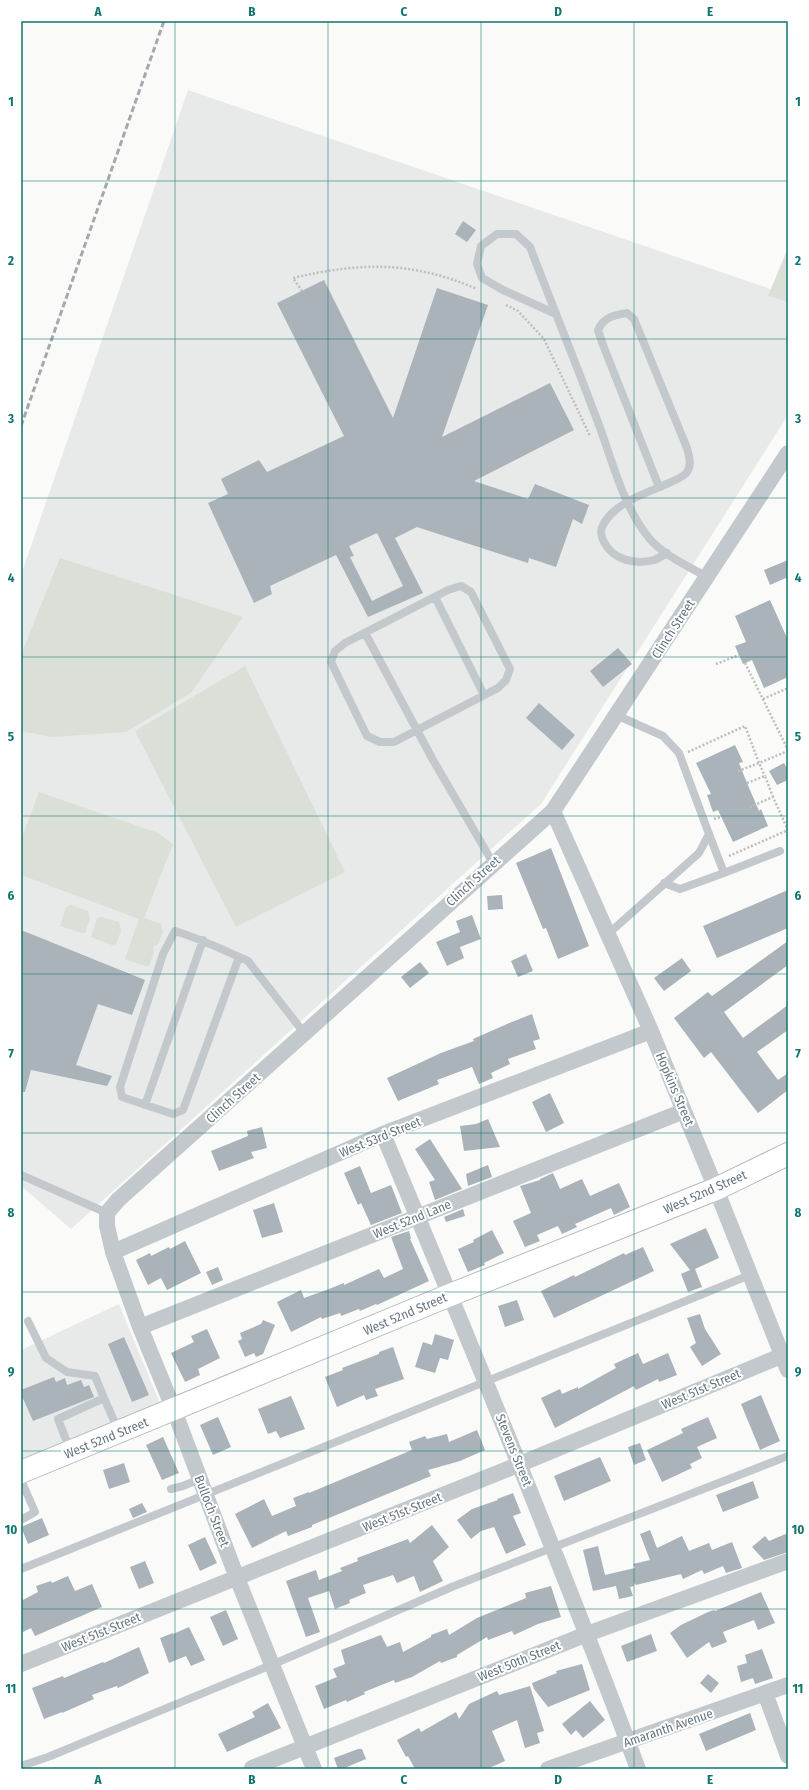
<svg xmlns="http://www.w3.org/2000/svg" width="809" height="1790" font-family="'Fira Sans Condensed',sans-serif">
<style>
.built{fill:#e8e9e9}
.green{fill:#dadfd7}
.building{fill:#aab3b9;fill-rule:evenodd}
.lines{fill:none;stroke-linecap:round;stroke-linejoin:round}
.secondary-casing{stroke:#b3babf;stroke-width:24}
.path{stroke:#bbbfc2;stroke-width:2.5;stroke-dasharray:2 2;stroke-linecap:butt}
.lane{stroke:#c3c8cc;stroke-width:8}
.street{stroke:#c3c8cc;stroke-width:16}
.secondary{stroke:#fff;stroke-width:22}
.rail{stroke:#a2aab0;stroke-width:3;stroke-dasharray:6 3;stroke-linecap:butt}
.grid{fill:none;stroke:#0f766e;stroke-width:1;stroke-opacity:0.55}
.labels{text-anchor:middle;dominant-baseline:central;stroke-width:4;stroke-linejoin:round;paint-order:stroke}
.street-label{font-size:13px;fill:#657683;stroke:#fff}
.neatline{fill:none;stroke:#0f766e;stroke-width:1.5}
.grid-label{font-size:13px;text-anchor:middle;font-weight:bold;fill:#0f766e}
</style>
<rect width="100%" height="100%" fill="#fafaf8"/>
<!-- built -->
<path class="built" d="M188,90L788,295V415L541,804L71,1229L21,1186V575Z
M119,1304L161,1406L21,1463V1350Z"/>
<!-- green -->
<path class="green" d="M788,248V302L768,296Z
M60,558L243,617L192,692L126,732L51,737L21,731V655Z
M245,666L345,872L236,927L135,731Z
M39,792L158,833L173,844L144,918L161,924L163,932L157,946H153L154,952L149,966H145L125,959L139,919L21,875V840Z
M71,905L88,911L90,919L85,933H81L60,926L66,907Z
M102,917L119,922L121,931L116,944L112,945L91,937L97,918Z"/>
<!-- building -->
<path class="building" d="M463,221L476,230L467,242L455,234Z
M324,280L393,418L437,288L488,305L442,437L550,383L574,430L474,481L528,499L535,484L589,505L582,524L573,519L556,567L529,558L528,563L417,527L395,538L423,593L368,617L336,555L270,586L272,594L254,603L208,503L228,494L221,479L259,460L267,472L344,436L277,303ZM377,533L403,586L372,601L350,557L354,556L349,546Z
M788,560V577L770,585L764,570Z
M770,600L788,640V677L764,688L752,660L743,664L735,646L746,642L735,616Z
M618,648L632,664L603,687L590,671Z
M539,703L575,735L562,750L526,718Z
M735,745L743,762L739,763L747,783L759,811L761,809L768,826L733,842L718,810L713,812L707,795L711,794L696,763Z
M784,763L788,770V780L777,785L769,771Z
M551,848L589,946L558,959L546,928L543,929L516,863Z
M788,890V928L717,958L703,926Z
M502,895L503,909L488,910L487,896Z
M472,915L481,939L460,947L464,958L447,966L436,942L460,932L456,921Z
M21,930L145,980L132,1015L98,1004L76,1065L112,1076L107,1086L31,1070L25,1092H21Z
M788,941V965L724,1012L743,1038L788,1005V1030L757,1052L778,1080L788,1073V1090L758,1113L711,1052L704,1058L674,1018L708,992L712,996Z
M526,954L533,971L518,977L511,961Z
M682,958L691,971L664,991L654,978Z
M420,962L429,973L410,988L401,977Z
M532,1014L540,1039L533,1041L536,1049L508,1059L510,1064L491,1073L493,1078L479,1084L472,1067L437,1080L439,1084L398,1101L387,1078L441,1053L474,1041L473,1039L507,1024Z
M550,1093L564,1123L546,1132L532,1102Z
M488,1119L500,1147L464,1151L460,1126L476,1124Z
M262,1127L267,1148L251,1152L254,1158L219,1171L211,1151L248,1136L247,1131Z
M430,1139L462,1189L435,1200L429,1182L435,1180L415,1149Z
M488,1165L492,1177L468,1186L466,1174Z
M360,1166L371,1193L391,1185L402,1213L371,1225L361,1203L358,1205L344,1173Z
M553,1173L560,1189L582,1179L590,1196L619,1183L630,1207L614,1215L611,1208L575,1224L577,1227L562,1234L558,1226L537,1235L540,1241L525,1247L513,1221L531,1213L520,1186L540,1180V1179Z
M274,1203L283,1232L262,1238L253,1210Z
M463,1209L465,1216L446,1222L444,1217Z
M706,1228L719,1258L695,1269L702,1287L688,1292L681,1274L690,1270L670,1244Z
M492,1230L504,1253L484,1263L485,1265L468,1272L458,1249L474,1242L473,1240Z
M409,1231L411,1239H410L429,1281L377,1305L376,1304L360,1311L359,1309L341,1316L340,1313L322,1319L321,1317L291,1332L277,1302L301,1290L304,1298L329,1289L344,1283V1285L379,1269L384,1278L403,1269L391,1237Z
M185,1241L201,1273L167,1290L161,1278L148,1285L136,1260L150,1253L151,1256L169,1247L170,1249Z
M643,1247L654,1271L554,1318L541,1291L574,1275L575,1277L624,1253L625,1255Z
M218,1267L223,1280L212,1285L206,1272Z
M517,1300L524,1320L505,1327L498,1306Z
M700,1314L705,1329L721,1354L702,1366L690,1347L696,1343L687,1318Z
M263,1320L275,1325L263,1354L256,1357L254,1353L245,1357L238,1341L242,1339L240,1333L261,1324Z
M207,1329L220,1358L198,1369L200,1375L185,1382L171,1353L194,1342L191,1336Z
M435,1334L454,1340L448,1360L440,1358L435,1373L415,1367L423,1342L432,1345Z
M124,1337L149,1395L132,1402L108,1344Z
M393,1347L404,1379L375,1389L378,1396L366,1400L364,1395L337,1407L325,1377L343,1370L342,1368L379,1354V1352Z
M638,1353L643,1364L668,1353L677,1375L659,1382L658,1379L636,1390L634,1386L555,1428L541,1398L560,1389L562,1394L578,1387V1389L616,1368L614,1364Z
M54,1377L56,1382L65,1378L67,1385L81,1380L84,1387L89,1385L94,1397L33,1421L21,1394V1390Z
M761,1395L780,1441L760,1450L741,1404Z
M291,1396L305,1429L280,1438L276,1431L268,1434L258,1409Z
M218,1417L231,1447L213,1455L200,1425Z
M708,1417L717,1438L697,1447L702,1458L690,1464L692,1468L662,1482L647,1450L683,1433L681,1429Z
M477,1430L485,1450L460,1461L428,1470L431,1476L312,1525V1527L288,1536L286,1531L252,1548L235,1514L264,1499L272,1516L296,1506L293,1498L309,1492V1493L412,1450L409,1442L425,1436L427,1439L447,1434L449,1442Z
M163,1437L179,1473L162,1480L146,1445Z
M640,1443L646,1460L634,1465L628,1447Z
M600,1457L611,1481L564,1501L554,1476Z
M124,1463L130,1482L109,1489L103,1470Z
M753,1481L759,1498L723,1512L716,1495Z
M513,1493L521,1513L513,1516L526,1545L506,1554L494,1527L481,1531L471,1539L457,1520L472,1509L498,1500L497,1499Z
M142,1503L147,1512L133,1518L129,1509Z
M42,1518L49,1535L28,1544L21,1527Z
M432,1525L449,1547L433,1561L443,1581L420,1592L414,1576L397,1583L393,1575L363,1585L366,1593L349,1600L350,1603L335,1609L329,1591L308,1598L320,1632L306,1637L286,1581L316,1570L319,1580L342,1571L340,1568L358,1561L357,1558L408,1539L410,1543Z
M650,1530L657,1548L682,1536L689,1551L709,1543L712,1550L732,1542L742,1568L726,1573L723,1566L704,1574L702,1570L683,1579L681,1574L636,1585L634,1583V1586L630,1587L633,1596L619,1599L616,1586L593,1591L583,1550L598,1546L605,1575L635,1568L633,1564L650,1560L640,1534Z
M788,1533V1552L764,1560L752,1547L765,1536L769,1541Z
M205,1537L217,1563L200,1571L188,1545Z
M145,1561L154,1583L139,1589L130,1567Z
M68,1576L75,1591L92,1584L102,1607L35,1636L31,1628L21,1633V1601L38,1592L36,1586L51,1581L52,1583Z
M551,1586L561,1617L538,1624L514,1635L512,1631L488,1640L487,1637L457,1655V1657L441,1663L440,1661L412,1677L395,1683L394,1680L364,1692L365,1694L347,1702L346,1700L324,1709L315,1686L337,1677L333,1669L345,1664L341,1650L381,1635L387,1647L400,1642L403,1652L431,1637V1635L447,1629L449,1635L477,1618L526,1598L525,1593Z
M761,1592L775,1623L758,1630L754,1620L723,1632L727,1642L712,1648L709,1642L687,1658L670,1633L681,1625L708,1612L714,1610L715,1611Z
M226,1610L238,1639L223,1646L210,1617Z
M189,1627L205,1660L191,1666L186,1656L169,1663L160,1638L173,1633V1634Z
M651,1634L657,1651L627,1662L621,1646Z
M139,1647L149,1673L118,1688L117,1686L92,1695L94,1699L62,1713V1712L44,1719L32,1688L63,1676L64,1678L103,1662L104,1663Z
M762,1649L773,1678L755,1684L753,1678L741,1682L737,1666L747,1663L745,1655Z
M582,1664L590,1690L548,1707L534,1689L532,1683L557,1673L556,1671Z
M708,1674L719,1683L711,1693L700,1683Z
M530,1686L544,1731L537,1733L540,1743L525,1748L517,1720L492,1731L505,1761L487,1769H415L408,1756L406,1757L397,1740L419,1728L421,1732L456,1712L459,1719L469,1704L497,1691L499,1695Z
M590,1701L605,1720L583,1738L576,1730L571,1735L562,1724Z
M268,1703L281,1728L227,1752L218,1734L255,1717L252,1712Z
M750,1713L756,1730L706,1751L699,1734Z
M358,1749H362L366,1759L342,1769H338L334,1758Z"/>
<g class="lines">
<defs>
<path id="secondary" d="M21,1472L450,1295L716,1189L788,1154"/>
</defs>
<!-- secondary casing -->
<use href="#secondary" class="secondary-casing"/>
<!-- path -->
<path class="path" d="M302,291L293,278C361,262 412,261 477,289
M506,305L518,311L544,339L590,436
M745,663L788,750
M716,664L739,655
M763,699L788,688
M688,752L745,726L759,763L788,751
M738,771L759,763L765,776
M747,783L765,776L773,797
M750,807L773,797L788,830
M714,819L721,817
M729,856L788,830"/>
<!-- lane -->
<path class="lane" d="M556,314L503,290L482,278L477,264L481,246L497,234H516L530,247C553,307 577,366 599,425C613,463 623,506 649,538C663,555 688,566 707,577
M659,487L603,345L598,330C604,317 614,315 627,313L634,319L687,448C689,456 692,465 687,472C684,477 675,480 669,483C647,493 615,502 603,525C600,530 601,537 604,542C613,560 635,565 654,560C658,559 663,555 667,553
M461,586L471,592L510,669L506,680L498,688L394,742H380L367,736L331,662L335,651L345,643L448,590Z
M435,597L484,695
M365,633L433,760L493,863
M724,873L780,851
M664,883L680,889L724,873L709,834
M608,934L699,853L709,834L679,753L663,736L616,715
M239,957L183,1110L173,1114L122,1097L120,1087L163,954L175,931C201,939 224,950 248,961L305,1034
M145,1105L203,940
M21,1175L107,1213
M28,1321L46,1358L67,1372L95,1376L104,1398
M70,1450L58,1419L104,1398L119,1432
M21,1480L35,1512L21,1520
M171,1489L183,1486L200,1479
M21,1569L750,1275
M21,1766L48,1757L276,1663L454,1586L788,1456"/>
<!-- street -->
<path class="street" d="M553,811L651,1031L716,1189L788,1370
M383,1134C471,1345 558,1555 638,1769
M113,1252L383,1134L651,1031
M140,1327L684,1111
M21,1664L520,1464L781,1356
M765,1693L788,1756
M252,1768L587,1634L788,1561
M314,1769L237,1578L174,1410L140,1327L113,1252L107,1226V1213L118,1200L553,811L788,453
M548,1769L788,1685"/>
<!-- secondary -->
<use href="#secondary" class="secondary"/>
<!-- rail -->
<path class="rail" d="M21,426L164,21"/>
</g>
<!-- grid -->
<path class="grid" d="M175,21V1769M328,21V1769M481,21V1769M634,21V1769M21,181H788M21,339H788M21,498H788M21,657H788M21,816H788M21,974H788M21,1133H788M21,1292H788M21,1451H788M21,1609H788"/>
<g class="labels">
<!-- street labels -->
<g class="street-label">
<text transform="translate(673 629) rotate(-57)">Clinch Street</text>
<text transform="translate(473 881) rotate(-42)">Clinch Street</text>
<text transform="translate(675 1089) rotate(67)">Hopkins Street</text>
<text transform="translate(233 1098) rotate(-42)">Clinch Street</text>
<text transform="translate(380 1137) rotate(-22)">West 53rd Street</text>
<text transform="translate(705 1192) rotate(-24)">West 52nd Street</text>
<text transform="translate(412 1219) rotate(-22)">West 52nd Lane</text>
<text transform="translate(405 1314) rotate(-23)">West 52nd Street</text>
<text transform="translate(701 1389) rotate(-23)">West 51st Street</text>
<text transform="translate(106 1438) rotate(-22)">West 52nd Street</text>
<text transform="translate(514 1450) rotate(68)">Stevens Street</text>
<text transform="translate(212 1511) rotate(69)">Bulloch Street</text>
<text transform="translate(402 1512) rotate(-22)">West 51st Street</text>
<text transform="translate(101 1632) rotate(-22)">West 51st Street</text>
<text transform="translate(519 1661) rotate(-22)">West 50th Street</text>
<text transform="translate(668 1728) rotate(-19)">Amaranth Avenue</text>
</g>
</g>
<!-- border -->
<rect width="809" height="1790" fill="none" stroke="#ffffff" stroke-width="44"/>
<rect x="22" y="22" width="765" height="1746" class="neatline"/>
<g class="grid-label">
<text x="98" y="16">A</text>
<text x="252" y="16">B</text>
<text x="404" y="16">C</text>
<text x="558" y="16">D</text>
<text x="710" y="16">E</text>
<text x="11" y="106">1</text>
<text x="798" y="106">1</text>
<text x="11" y="265">2</text>
<text x="798" y="265">2</text>
<text x="11" y="423">3</text>
<text x="798" y="423">3</text>
<text x="11" y="582">4</text>
<text x="798" y="582">4</text>
<text x="11" y="741">5</text>
<text x="798" y="741">5</text>
<text x="11" y="900">6</text>
<text x="798" y="900">6</text>
<text x="11" y="1058">7</text>
<text x="798" y="1058">7</text>
<text x="11" y="1217">8</text>
<text x="798" y="1217">8</text>
<text x="11" y="1376">9</text>
<text x="798" y="1376">9</text>
<text x="11" y="1534">10</text>
<text x="798" y="1534">10</text>
<text x="11" y="1693">11</text>
<text x="798" y="1693">11</text>
<text x="98" y="1784">A</text>
<text x="252" y="1784">B</text>
<text x="404" y="1784">C</text>
<text x="558" y="1784">D</text>
<text x="710" y="1784">E</text>
</g>
</svg>
